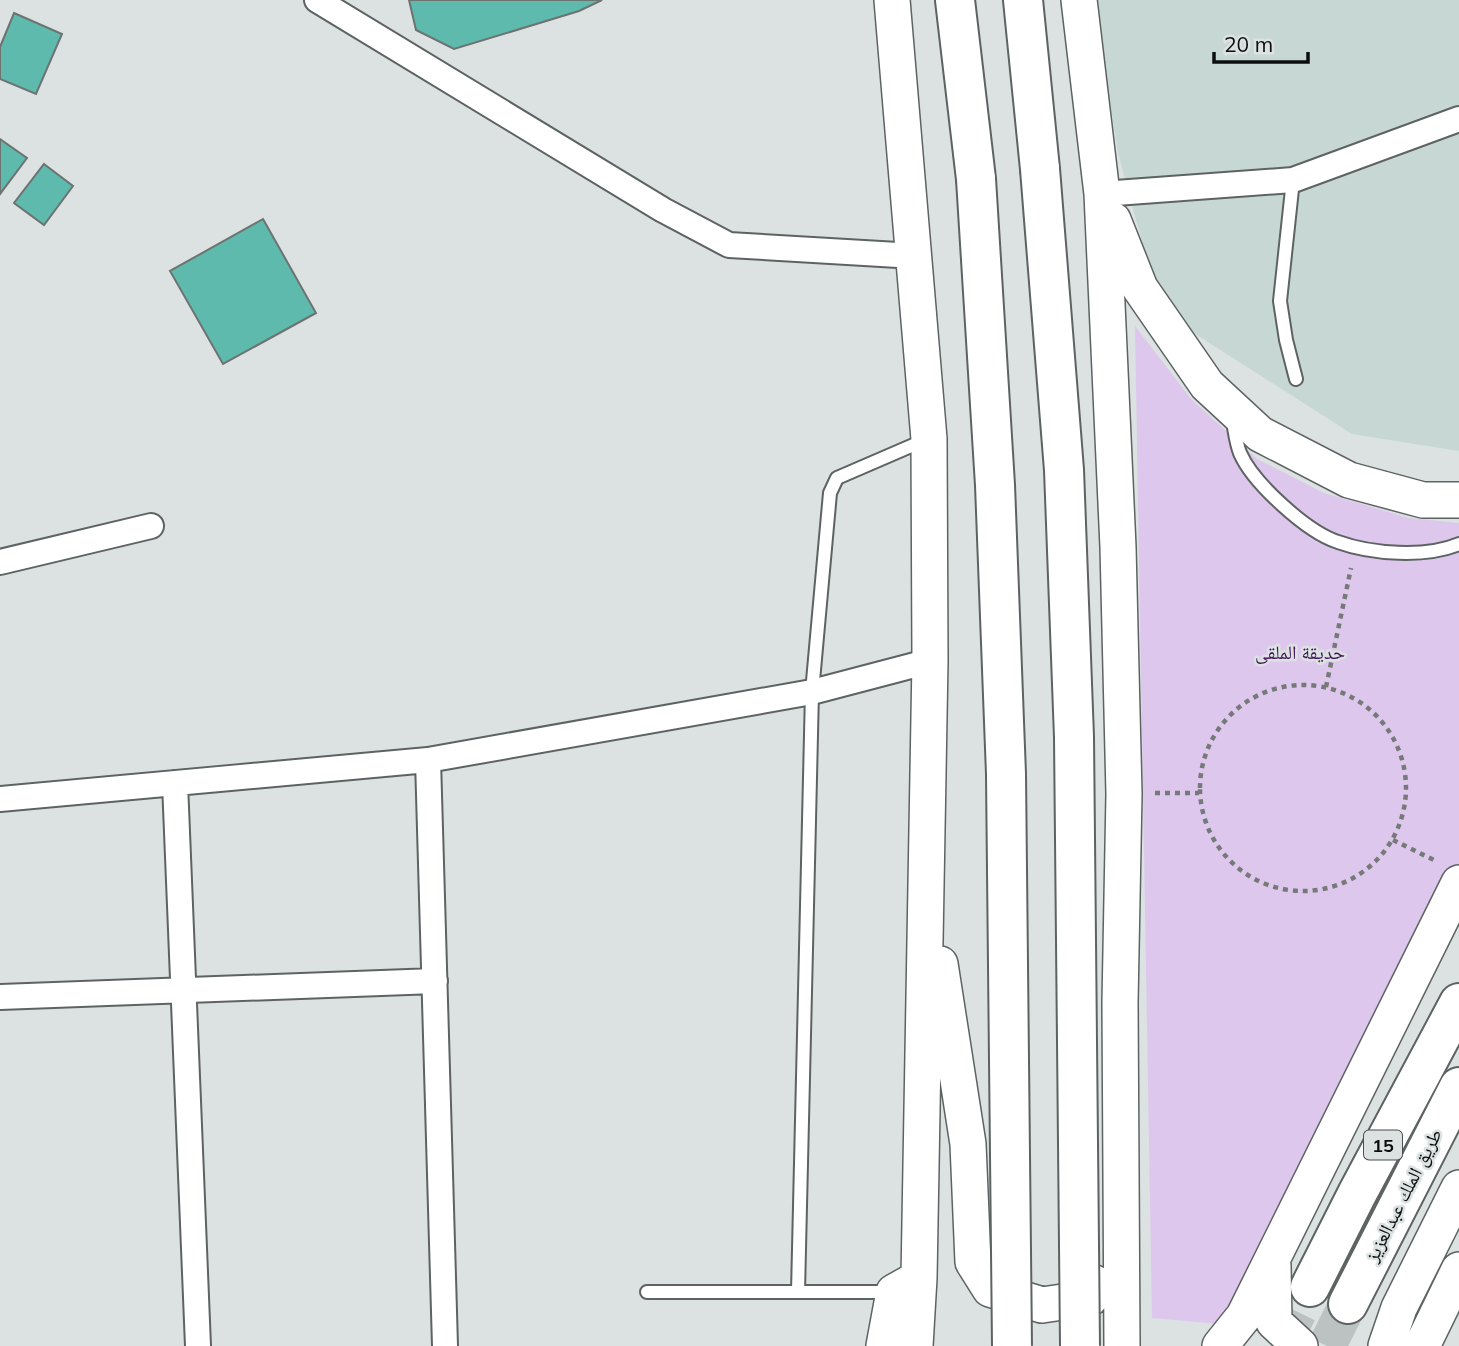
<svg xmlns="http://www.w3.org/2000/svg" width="1459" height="1346" font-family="Mulish,'Noto Naskh Arabic',sans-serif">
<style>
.built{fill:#c7d7d4}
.green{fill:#dec7ed}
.building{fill:#5ebaad;stroke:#6c7371;stroke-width:2}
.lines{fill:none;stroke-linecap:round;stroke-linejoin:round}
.highway-tunnel{stroke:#bcc2c1;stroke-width:38;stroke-dasharray:38 19;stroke-linecap:butt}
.lane-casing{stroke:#5d6362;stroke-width:16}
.street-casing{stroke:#5d6362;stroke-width:28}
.secondary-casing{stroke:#5d6362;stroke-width:38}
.primary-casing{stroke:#5d6362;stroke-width:42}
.highway-casing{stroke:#5d6362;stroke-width:42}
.path{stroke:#757a79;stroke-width:4.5;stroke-dasharray:5 5;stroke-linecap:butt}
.lane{stroke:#fff;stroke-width:12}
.street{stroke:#fff;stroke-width:24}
.secondary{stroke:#fff;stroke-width:35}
.primary{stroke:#fff;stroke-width:38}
.highway{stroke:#fff;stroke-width:38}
.primary-bridge-casing{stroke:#5d6362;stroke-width:42;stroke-linecap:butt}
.primary-bridge{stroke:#fff;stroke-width:38}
.labels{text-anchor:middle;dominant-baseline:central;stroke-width:5;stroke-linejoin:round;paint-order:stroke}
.shield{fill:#dbe2e1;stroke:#4a4e4d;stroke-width:2}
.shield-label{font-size:18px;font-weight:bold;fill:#0c0e0e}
.park-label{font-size:19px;fill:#431459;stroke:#dbe2e1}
.street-label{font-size:19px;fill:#0c0e0e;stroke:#dbe2e1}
</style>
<rect width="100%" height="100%" fill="#dbe2e1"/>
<!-- built -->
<path class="built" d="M1094,0H1459V451L1352,434L1161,312L1118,153Z"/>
<!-- green -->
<path class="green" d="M1135,326L1191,399L1257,459L1324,493L1409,518L1459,523V865L1220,1324L1152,1318Z"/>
<!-- building -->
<path class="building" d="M409,0H602L579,11L454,49L416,30Z
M14,13L62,34L36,94L0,79V47Z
M0,139L27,158L0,194Z
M44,164L73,186L44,225L14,203Z
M263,219L316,313L223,364L170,271Z"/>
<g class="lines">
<!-- highway-tunnel -->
<path class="highway-tunnel" d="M1281,1346L1310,1287
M1327,1346L1348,1304"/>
<defs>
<path id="lane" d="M1293,180L1280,301L1286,340L1296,379
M1233,422C1235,432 1236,443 1240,453C1253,483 1307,532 1338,542C1371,554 1426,558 1459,544
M647,1292H891
M798,1292L812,692L830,493L837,478L925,440"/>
<path id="street" d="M317,0L663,210L729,245L915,256
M1102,194L1293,180L1459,119
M0,562L151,526
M428,760L445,1346
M175,783L198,1346
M0,799L428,760L812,692L930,661
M0,997L435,981"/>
<path id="secondary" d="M892,0L929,439L930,661L919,1278L915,1346
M1079,0L1102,194L1118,547L1124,794L1120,1002L1122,1346
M1113,220L1140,288L1207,385L1260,434L1349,480L1423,500H1459
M940,964L968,1144L973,1262L990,1289L1042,1305L1090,1298L1095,1283
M1273,1265L1274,1322L1300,1346
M884,1346L894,1292L919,1278
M1220,1346L1244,1316L1459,883
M1386,1346L1399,1308L1459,1188
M1422,1346L1459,1270"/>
<path id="primary" d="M955,0L976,179
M1023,0L1040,169"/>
<path id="highway" d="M1310,1287L1357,1194L1459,1003
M1348,1304L1459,1087"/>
</defs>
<!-- lane casing -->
<use href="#lane" class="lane-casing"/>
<!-- street casing -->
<use href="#street" class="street-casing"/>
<!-- secondary casing -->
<use href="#secondary" class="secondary-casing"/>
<!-- primary casing -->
<use href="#primary" class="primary-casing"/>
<!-- highway casing -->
<use href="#highway" class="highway-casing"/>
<!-- path -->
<path class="path" d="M1200 788a103 103 0 1 1 206 0a103 103 0 1 1-206 0Z
M1326,687L1351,568
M1155,793H1199
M1393,840L1436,861"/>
<!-- lane -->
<use href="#lane" class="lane"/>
<!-- street -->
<use href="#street" class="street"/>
<!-- secondary -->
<use href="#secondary" class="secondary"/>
<!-- primary -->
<use href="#primary" class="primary"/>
<!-- highway -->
<use href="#highway" class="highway"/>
<defs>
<path id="primary-bridge" d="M1040,169L1064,470L1074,737L1080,1346
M976,179L995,485L1006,774L1012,1346"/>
</defs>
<!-- primary-bridge casing -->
<use href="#primary-bridge" class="primary-bridge-casing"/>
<!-- primary-bridge -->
<use href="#primary-bridge" class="primary-bridge"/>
</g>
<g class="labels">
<!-- shield labels -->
<rect class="shield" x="1364" y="1130.5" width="38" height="29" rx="5"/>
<g class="shield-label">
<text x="1383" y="1145">15</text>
</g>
<!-- park labels -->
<g class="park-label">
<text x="1300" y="652">حديقة الملقى</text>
</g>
<!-- street labels -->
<g class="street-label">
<text transform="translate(1403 1195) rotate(-63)">طريق الملك عبدالعزيز</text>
</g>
</g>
<!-- scale -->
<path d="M1214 52v10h94v-10" fill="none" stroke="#0c0e0e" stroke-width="3.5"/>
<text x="1224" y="52" font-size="21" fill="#0c0e0e" stroke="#dbe2e1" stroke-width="5" paint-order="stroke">20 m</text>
</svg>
